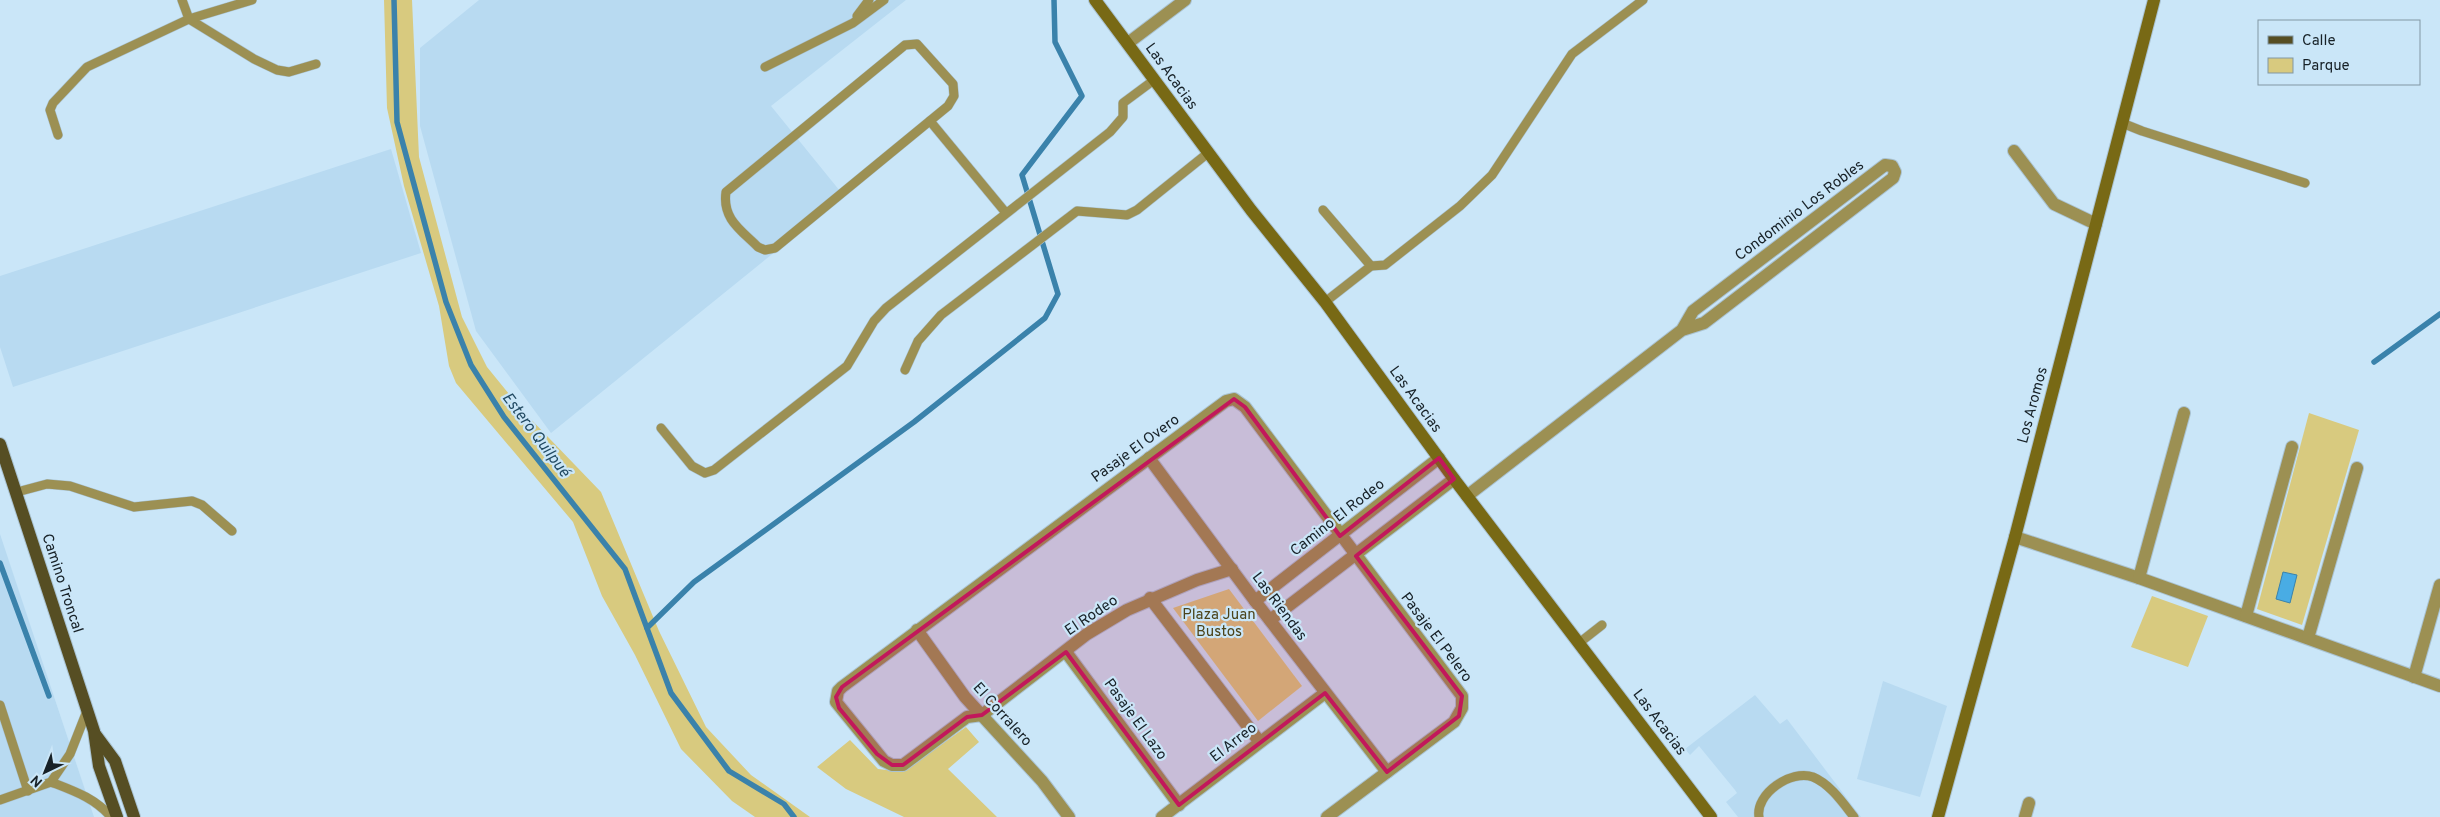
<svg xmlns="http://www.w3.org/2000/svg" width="2440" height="817" font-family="Overpass,sans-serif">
<rect width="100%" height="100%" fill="#cae6f8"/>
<!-- built -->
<g fill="#b8daf1">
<polygon points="479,0 906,0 771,106 844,196 551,433 476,331 420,126 420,48"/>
<polygon points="391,149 421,253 13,387 0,347 0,276"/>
<polygon points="0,534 94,817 0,817"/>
<polygon points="1883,681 1947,706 1920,797 1857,779"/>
<polygon points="1755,695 1780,724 1787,719 1861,817 1738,817 1726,802 1737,793 1735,790 1699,746 1690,755 1685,749"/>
</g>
<!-- green -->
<g fill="#d8ca7f">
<polygon points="384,0 412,0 419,157 462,317 487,367 522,410 601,492 659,631 706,727 751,775 810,817 755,817 732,801 681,749 635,655 602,596 573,522 456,383 449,366 439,306 404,186 387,108"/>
<polygon points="2309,413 2359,430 2302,625 2257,609"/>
<polygon points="1229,589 1302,686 1258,721 1173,608"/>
<polygon points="2152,596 2208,616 2188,667 2131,647"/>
<polygon points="966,727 979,742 948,769 997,817 904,817 846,789 817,767 850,740 878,769 903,772"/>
</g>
<!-- water -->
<polygon fill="#49ace4" stroke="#3a82ab" points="2283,572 2297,575 2290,603 2276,599"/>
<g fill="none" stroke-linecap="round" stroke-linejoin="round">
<!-- stream -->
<g stroke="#3a82ab" stroke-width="5.5">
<polyline points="394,0 397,122 446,302 471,365 504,417 625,569 671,693 729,771 784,804 794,817"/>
<polyline points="2374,362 2440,314"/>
<polyline points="0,563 49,696"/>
<polyline points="647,628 694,582 914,422 1045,318 1058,294 1022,175 1082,96 1055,42 1054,0"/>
</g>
<defs>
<g id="lane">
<polyline points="182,0 189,19 254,59 277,70 289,72 316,64"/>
<polyline points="857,16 869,0"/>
<path d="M917 44 953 84 954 96 948 106 775 248 765 250 758 247C741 230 722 219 726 192L905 45Z"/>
<polyline points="765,67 853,23 884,0"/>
<polyline points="930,121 1006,213"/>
<polyline points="2122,123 2142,131 2305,183"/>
<polyline points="58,135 50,110 53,103 87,67 189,19 252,0"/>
<polyline points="1323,210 1371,266"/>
<polyline points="1325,302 1371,266 1385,265 1460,206 1492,175 1572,54 1643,0"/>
<polyline points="905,370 918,341 941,315 1077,211 1127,215 1137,210 1208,153"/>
<polyline points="661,428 692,466 705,473 714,470 847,366 874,321 886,308 1110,132 1123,117 1123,103 1154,80"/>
<polyline points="17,492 47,484 70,486 134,507 192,501 202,505 232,531"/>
<polyline points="1579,643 1602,625"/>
<polyline points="0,705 28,791"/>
<path d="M51 782C74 791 95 798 111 817"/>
<polyline points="0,800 51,782 70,754 87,711"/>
<path d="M1759 817C1755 794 1791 769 1813 777 1830 784 1843 803 1854 817"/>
</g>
<g id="street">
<polyline points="1128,43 1185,0"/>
<polyline points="2014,151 2054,204 2096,224"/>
<polyline points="1149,458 1255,601 1387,772"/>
<polyline points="1467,496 1682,330 1704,323 1893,178 1895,172 1892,166 1885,165 1693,311 1682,330"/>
<polyline points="2015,537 2139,578 2440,686"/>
<polyline points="1232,569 1197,580 1127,610 1087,634 982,715 967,717 903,765 892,765 884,761 836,702 838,691 842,687 1226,401 1234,399 1245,407 1462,696 1462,708 1454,722 1327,817"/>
<polyline points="2139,578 2184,413"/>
<polyline points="1150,598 1259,741"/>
<polyline points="1255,601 1439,458"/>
<polyline points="2246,616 2292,447"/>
<polyline points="1270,620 1454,479"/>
<polyline points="917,630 965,697 1042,781 1069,817"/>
<polyline points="2308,638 2357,468"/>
<polyline points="1066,652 1179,805"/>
<polyline points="2414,677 2440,585"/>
<polyline points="1162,817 1325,693"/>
<polyline points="2025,817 2029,803"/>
</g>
<g id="secondary">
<polyline points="1095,0 1251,210 1325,302 1454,479 1711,817"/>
<polyline points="1938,817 2015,537 2154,0"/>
</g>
<g id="primary">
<polyline points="0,444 94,731 99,766 117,817"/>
<polyline points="95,734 115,761 134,817"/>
</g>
</defs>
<!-- lane casing -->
<use href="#lane" stroke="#aac3d2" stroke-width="10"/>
<!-- street casing -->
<use href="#street" stroke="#aac3d2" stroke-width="14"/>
<!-- secondary casing -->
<use href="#secondary" stroke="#aac3d2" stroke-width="14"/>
<!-- primary casing -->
<use href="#primary" stroke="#aac3d2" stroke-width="14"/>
<!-- lane -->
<use href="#lane" stroke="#9c9053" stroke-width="9"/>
<!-- street -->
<use href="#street" stroke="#9c9053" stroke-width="12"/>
<!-- secondary -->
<use href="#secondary" stroke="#786915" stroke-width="12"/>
<!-- primary -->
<use href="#primary" stroke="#564e23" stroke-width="12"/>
</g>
<!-- marked area -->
<path fill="#c2185b" fill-opacity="0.2" stroke="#c2185b" stroke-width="4" stroke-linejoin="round" d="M1234 399 1245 407 1340 536 1439 458 1454 479 1356 556 1462 696 1459 716 1387 772 1325 693 1179 805 1066 652 982 715 967 717 903 765H892L877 754 839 708 836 697 842 687Z"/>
<g text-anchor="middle" stroke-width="4.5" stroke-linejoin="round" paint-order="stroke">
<!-- street labels -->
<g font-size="15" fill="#172127" stroke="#cae6f8">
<text transform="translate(1172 76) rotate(54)" y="5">Las Acacias</text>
<text transform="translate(1799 210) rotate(-37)" y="5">Condominio Los Robles</text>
<text transform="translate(1416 399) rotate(54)" y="5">Las Acacias</text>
<text transform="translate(2032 405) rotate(-75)" y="5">Los Aromos</text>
<text transform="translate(1135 448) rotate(-36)" y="5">Pasaje El Overo</text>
<text transform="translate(1337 517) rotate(-38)" y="5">Camino El Rodeo</text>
<text transform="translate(63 583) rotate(72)" y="5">Camino Troncal</text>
<text transform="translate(1280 606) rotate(53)" y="5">Las Riendas</text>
<text transform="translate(1091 615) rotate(-34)" y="5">El Rodeo</text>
<text transform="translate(1437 637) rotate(53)" y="5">Pasaje El Pelero</text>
<text transform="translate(1003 714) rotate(48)" y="5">El Corralero</text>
<text transform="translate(1136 719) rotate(54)" y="5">Pasaje El Lazo</text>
<text transform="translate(1660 722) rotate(53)" y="5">Las Acacias</text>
<text transform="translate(1233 742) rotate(-38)" y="5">El Arreo</text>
</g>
<!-- park labels -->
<g font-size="15" fill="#4b4319" stroke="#cae6f8">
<text x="1219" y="619">Plaza Juan<tspan x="1219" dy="17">Bustos</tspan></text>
</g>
<!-- water labels -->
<g font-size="16" font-style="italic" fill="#224a62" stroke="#cae6f8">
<text transform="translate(537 434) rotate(53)" y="6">Estero Quilpué</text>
</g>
</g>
<!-- legend -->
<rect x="2258" y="20" width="162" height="65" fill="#cae6f8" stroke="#8297a4"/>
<rect x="2268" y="36" width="25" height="8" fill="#564e23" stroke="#8297a4"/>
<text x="2302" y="45" font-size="15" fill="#172127">Calle</text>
<rect x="2268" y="58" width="25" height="15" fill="#d8ca7f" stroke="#8297a4"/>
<text x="2302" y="70" font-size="15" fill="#172127">Parque</text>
<!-- north arrow -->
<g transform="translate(45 772) rotate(223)" stroke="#cae6f8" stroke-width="4" paint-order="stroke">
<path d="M0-4L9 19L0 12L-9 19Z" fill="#172127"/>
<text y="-8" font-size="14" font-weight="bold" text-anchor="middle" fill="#172127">N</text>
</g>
</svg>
